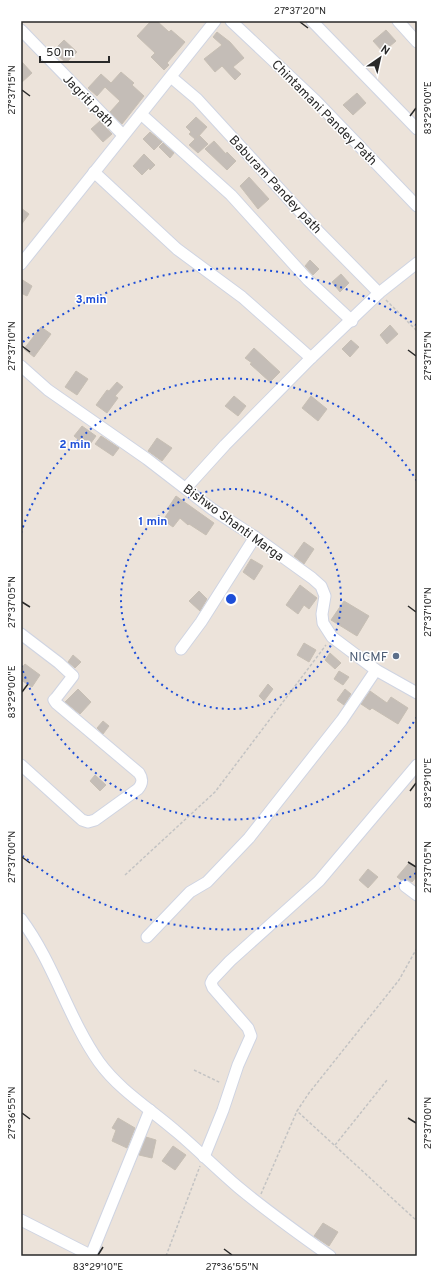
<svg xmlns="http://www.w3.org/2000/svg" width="438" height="1277" font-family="Overpass,sans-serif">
<rect width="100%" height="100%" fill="#ece3da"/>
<!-- building -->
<g fill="#c4bdb7" stroke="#c7bfb4">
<polygon points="151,21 157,21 169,32 171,30 185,42 167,63 169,65 164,70 151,57 155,53 137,36"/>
<polygon points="386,30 396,41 383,52 373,41"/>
<polygon points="217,32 230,42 244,58 233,67 241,74 235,80 222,66 215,72 204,59 222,45 213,37"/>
<polygon points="64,40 77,52 66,63 53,51"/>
<polygon points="21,61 32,73 21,83"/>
<polygon points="121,72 134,83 132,85 144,96 122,124 110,112 120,101 105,87 97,96 88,88 101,74 111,83"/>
<polygon points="357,93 366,103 353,115 343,105"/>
<polygon points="196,117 207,127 197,138 199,135 208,144 198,153 189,145 195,139 189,134 191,132 186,127"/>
<polygon points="100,121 112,134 103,142 91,129"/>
<polygon points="150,132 162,142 154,150 143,139"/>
<polygon points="214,141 226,154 227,152 236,161 227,170 205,149"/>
<polygon points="163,143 174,153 170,158 159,147"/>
<polygon points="144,154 155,165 150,170 149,168 142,175 133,166"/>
<polygon points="249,177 269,199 258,209 240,186"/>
<polygon points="21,208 29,214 21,225"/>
<polygon points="310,260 319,269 313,275 305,266"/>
<polygon points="341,274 349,283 340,292 332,282"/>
<polygon points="21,279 32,286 27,296 21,293"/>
<polygon points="390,325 398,334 387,344 380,335"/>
<polygon points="41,327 51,334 34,357 24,349"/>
<polygon points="351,340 359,347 350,357 342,349"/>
<polygon points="254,348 280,372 270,382 250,364 252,363 245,358"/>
<polygon points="76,371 88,379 77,395 65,387"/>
<polygon points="117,382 123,387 115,396 118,398 107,413 96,405 107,390 109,391"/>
<polygon points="234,396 246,406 238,416 225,406"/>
<polygon points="311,396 327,409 318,421 302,408"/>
<polygon points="82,426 96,436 88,447 74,436"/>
<polygon points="101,436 119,448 113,456 95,444"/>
<polygon points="157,438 172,448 162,461 148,451"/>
<polygon points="176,496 214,523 206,535 189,524 188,525 180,518 173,527 163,520 170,510 168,508"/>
<polygon points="304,542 314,549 304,564 294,556"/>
<polygon points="251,559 263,566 254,580 243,572"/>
<polygon points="300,585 317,598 309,609 304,605 298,614 286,605"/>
<polygon points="199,591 207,599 200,611 189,601"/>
<polygon points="344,601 369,616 357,636 331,620"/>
<polygon points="304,643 316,650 309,662 297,655"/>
<polygon points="330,653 341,663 335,669 325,660"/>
<polygon points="73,655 81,662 75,668 68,662"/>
<polygon points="25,664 40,675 32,687 21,680 21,669"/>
<polygon points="339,671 349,677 343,685 334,679"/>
<polygon points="268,684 273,689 264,701 259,696"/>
<polygon points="78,689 91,702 80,714 65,702"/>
<polygon points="345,689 351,694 344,705 337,700"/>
<polygon points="370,691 387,703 391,697 408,708 398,724 372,708 370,710 361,704"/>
<polygon points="103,721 109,726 103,734 97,728"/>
<polygon points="95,775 106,785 100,791 90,781"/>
<polygon points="409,863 417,870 417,876 412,882 406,879 401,880 397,877"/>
<polygon points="368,869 378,877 368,888 359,880"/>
<polygon points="118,1118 135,1128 127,1148 112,1141 116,1130 112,1128"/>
<polygon points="146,1137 156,1140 152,1158 139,1155"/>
<polygon points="173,1146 186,1155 175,1170 162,1161"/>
<polygon points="323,1223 338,1232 329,1246 314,1236"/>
</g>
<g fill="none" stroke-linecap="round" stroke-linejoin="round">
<defs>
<g id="minor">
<polyline points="231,21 316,101 417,206"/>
<polyline points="312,21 417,129"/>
<polyline points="398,21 417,42"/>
<polyline points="21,30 123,135"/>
<polyline points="171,77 197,99 318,231 379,293"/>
<polyline points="141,114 231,195 308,280 352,321"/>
<polyline points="94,172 177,249 242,297 311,358"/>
<polyline points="21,264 215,21"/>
<polyline points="21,366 48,390 147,459 212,509 255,537 312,578 321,586 325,596 322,614 323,623 332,637 376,670 417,693"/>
<polyline points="186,488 225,445 311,358 379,293 417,263"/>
<path d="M21 634 59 663 73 676 56 698 54 700 56 703 139 773C143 779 143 783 138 789L95 820 88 822 82 820 21 765"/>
<polyline points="181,649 201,622 255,537"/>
<polyline points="405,886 417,895"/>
<path d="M21 919C54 963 68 1018 99 1062 120 1091 152 1110 178 1133 198 1150 218 1170 238 1187 268 1212 299 1234 330 1256"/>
<polyline points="147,937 190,892 207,882 249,838 342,720 376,670"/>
<polyline points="204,1157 223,1110 238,1065 251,1036 248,1028 213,988 211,983 213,979 230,961 319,881 417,765"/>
<polyline points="21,1220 92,1256"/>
<polyline points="91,1255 150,1110"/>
</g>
</defs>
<!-- minor casing -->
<use href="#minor" stroke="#cfd4e2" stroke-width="13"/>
<!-- path -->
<g stroke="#c3c3c3" stroke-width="1.5" stroke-dasharray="3 2" stroke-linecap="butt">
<polyline points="386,300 417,331"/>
<polyline points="125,875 215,792 326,645"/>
<polyline points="417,948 399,980 309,1093 297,1111 417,1221"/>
<polyline points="194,1070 221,1083"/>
<polyline points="335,1145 387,1080"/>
<polyline points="261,1194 297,1111"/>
<polyline points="166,1256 200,1166"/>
</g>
<!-- minor -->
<use href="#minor" stroke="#fff" stroke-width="11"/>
</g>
<!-- ticks -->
<path fill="none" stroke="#292929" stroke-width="1.5" d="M300 22 308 28M22 90 30 96M410 116 416 108M22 346 30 352M408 350 416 356M22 602 30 607M408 606 416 612M22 692 28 684M410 791 416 783M22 857 30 863M408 862 416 867M22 1113 30 1119M408 1118 416 1123M224 1249 232 1255M98 1255 103 1247"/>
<!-- distance rings -->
<g fill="none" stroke="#1d4ed8" stroke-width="2" stroke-dasharray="2 4">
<circle cx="231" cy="599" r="110"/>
<path d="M417 717A220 220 0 0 1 21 665M21 533A220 220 0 0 1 417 481"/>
<path d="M416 873A331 331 0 0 1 23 856M23 342A331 331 0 0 1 416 325"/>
</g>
<!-- markers -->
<circle fill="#5c6f8a" stroke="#fff" stroke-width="1.5" cx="396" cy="656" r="4"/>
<g text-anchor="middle" stroke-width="3" stroke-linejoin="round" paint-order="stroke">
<!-- street labels -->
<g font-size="13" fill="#292929" stroke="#fff">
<text transform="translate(89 100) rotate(46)" y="5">Jagriti path</text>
<text transform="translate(325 112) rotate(45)" y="5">Chintamani Pandey Path</text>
<text transform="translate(276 184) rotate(47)" y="5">Baburam Pandey path</text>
<text transform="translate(234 522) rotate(36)" y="5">Bishwo Shanti Marga</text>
</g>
<!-- service labels -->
<g font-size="13" fill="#4e5e75" stroke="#fff" text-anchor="end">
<text x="388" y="661">NICMF</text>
</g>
</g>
<circle cx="231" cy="599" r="6" fill="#1d4ed8" stroke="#fff" stroke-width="2"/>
<g font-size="12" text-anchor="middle" font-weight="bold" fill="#1d4ed8" stroke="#fff" stroke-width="3" stroke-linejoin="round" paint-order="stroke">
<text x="91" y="303">3 min</text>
<text x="75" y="448">2 min</text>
<text x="153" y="525">1 min</text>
</g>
<!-- border -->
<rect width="438" height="1277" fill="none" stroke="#ffffff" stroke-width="44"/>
<!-- north arrow -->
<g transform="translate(380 58) rotate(34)" stroke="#ffffff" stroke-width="3" paint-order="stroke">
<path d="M0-3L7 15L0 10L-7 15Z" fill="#292929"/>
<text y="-6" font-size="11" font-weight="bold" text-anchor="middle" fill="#292929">N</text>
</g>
<!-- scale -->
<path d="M40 56v6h69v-6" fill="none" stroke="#292929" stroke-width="2"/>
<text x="46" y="56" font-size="12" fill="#292929" stroke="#ffffff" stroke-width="3" paint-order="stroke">50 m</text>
<rect x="22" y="22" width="394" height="1233" fill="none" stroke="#292929" stroke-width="1.5"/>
<g font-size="10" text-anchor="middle" fill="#292929">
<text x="300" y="14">27°37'20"N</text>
<text transform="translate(11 90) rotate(-90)" y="4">27°37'15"N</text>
<text transform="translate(427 108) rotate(-90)" y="4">83°29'00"E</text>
<text transform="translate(11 346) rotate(-90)" y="4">27°37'10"N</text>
<text transform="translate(427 356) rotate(-90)" y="4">27°37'15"N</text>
<text transform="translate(11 602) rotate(-90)" y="4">27°37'05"N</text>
<text transform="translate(427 612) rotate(-90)" y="4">27°37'10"N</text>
<text transform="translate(11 692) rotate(-90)" y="4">83°29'00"E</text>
<text transform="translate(427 783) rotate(-90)" y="4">83°29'10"E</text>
<text transform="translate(11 857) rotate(-90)" y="4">27°37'00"N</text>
<text transform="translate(427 867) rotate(-90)" y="4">27°37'05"N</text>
<text transform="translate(11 1113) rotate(-90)" y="4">27°36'55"N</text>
<text transform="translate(427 1123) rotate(-90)" y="4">27°37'00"N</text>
<text x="98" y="1270">83°29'10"E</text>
<text x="232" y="1270">27°36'55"N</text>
</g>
</svg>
